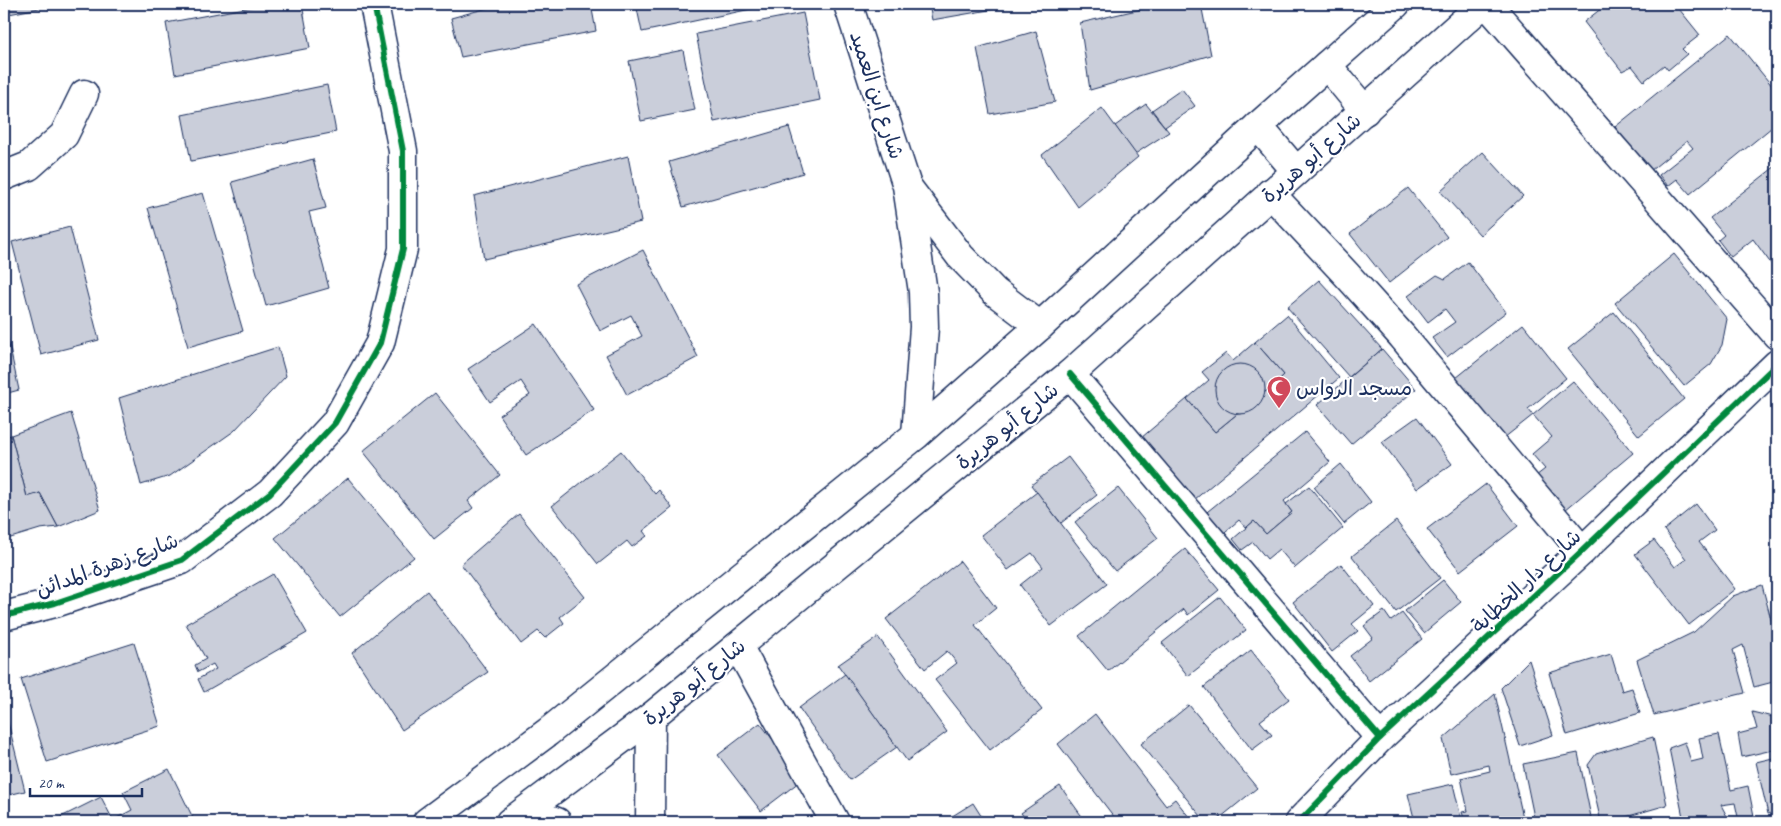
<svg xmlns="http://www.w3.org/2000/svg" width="1781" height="826" font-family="Caveat,'Playpen Sans Arabic',sans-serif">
<rect width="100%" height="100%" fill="#fff"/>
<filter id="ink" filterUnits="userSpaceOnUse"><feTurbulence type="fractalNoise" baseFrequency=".02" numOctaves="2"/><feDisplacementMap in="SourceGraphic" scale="10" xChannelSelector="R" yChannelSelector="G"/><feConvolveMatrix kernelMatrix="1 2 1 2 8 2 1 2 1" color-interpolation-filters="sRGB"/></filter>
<g filter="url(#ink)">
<!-- building -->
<g fill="#caceda" stroke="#1b2f5e">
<polygon points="4,4 59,4 4,15"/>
<polygon points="266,4 302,4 310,48 175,74 166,23"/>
<polygon points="502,4 591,4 596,31 461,57 451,18"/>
<polygon points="636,4 770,4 770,5 642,32"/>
<polygon points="929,4 1023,4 932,20"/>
<polygon points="1163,4 1201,4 1211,55 1090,90 1080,23"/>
<polygon points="1607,4 1675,4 1700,35 1682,49 1687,54 1668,70 1664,65 1644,81 1632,66 1622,71 1584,22"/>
<polygon points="803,13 820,100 714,122 696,34"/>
<polygon points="1036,31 1055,102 990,114 977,48"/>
<polygon points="1730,34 1777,92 1777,123 1690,194 1677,179 1668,186 1659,175 1693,148 1687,141 1650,171 1615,127"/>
<polygon points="683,50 695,110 641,121 629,61"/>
<polygon points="327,85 336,132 191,161 182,115"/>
<polygon points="1182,89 1195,106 1165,127 1152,110"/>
<polygon points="1146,104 1169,132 1135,154 1115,126"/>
<polygon points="1102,108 1138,157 1078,207 1042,155"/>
<polygon points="789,127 803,173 683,207 669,162"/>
<polygon points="1483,152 1523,196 1480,235 1440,191"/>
<polygon points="628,156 641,222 484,259 474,196"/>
<polygon points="313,159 326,208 309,212 329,288 266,306 232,182"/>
<polygon points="1777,165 1777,261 1772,265 1753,239 1731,257 1718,240 1724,235 1710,218"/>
<polygon points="1408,188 1447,237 1389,283 1350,234"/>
<polygon points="203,193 243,331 188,347 148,208"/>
<polygon points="70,227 99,340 41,355 12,242"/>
<polygon points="643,250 698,357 627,395 606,355 642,336 631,315 600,331 576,284"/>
<polygon points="1674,254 1727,319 1722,345 1711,364 1684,386 1615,303"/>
<polygon points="1468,262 1506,312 1447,357 1432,338 1455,322 1445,309 1428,322 1408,296 1437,275 1445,279"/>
<polygon points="1319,280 1382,349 1349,377 1287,307"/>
<polygon points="1614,312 1684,399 1639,436 1568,349"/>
<polygon points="1287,315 1339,378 1194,500 1141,438 1187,399 1215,432 1237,414 1245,413 1257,407 1264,393 1284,375 1255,342"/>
<polygon points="4,321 19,390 4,394"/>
<polygon points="536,324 594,410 526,455 499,415 530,395 521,381 490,402 468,369"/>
<polygon points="1523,324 1566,378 1528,409 1533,415 1504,438 1456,378"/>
<polygon points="1255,342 1284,375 1264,393 1257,407 1245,413 1237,414 1215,432 1187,399 1209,380 1202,372 1226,353 1233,361"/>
<polygon points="278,347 286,376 234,431 170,476 141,485 119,398"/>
<polygon points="1382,349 1416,389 1351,444 1317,405"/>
<circle cx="1240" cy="389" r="25"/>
<polygon points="1573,381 1633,453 1565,510 1536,476 1545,469 1532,454 1552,437 1533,415"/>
<polygon points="435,393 500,475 468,501 473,508 434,539 363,451"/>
<polygon points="71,413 100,510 58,527 40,493 27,497 11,435"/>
<polygon points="1417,417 1452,464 1417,489 1382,442"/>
<polygon points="1305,432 1330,462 1284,501 1292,512 1266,534 1254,521 1246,528 1239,520 1219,537 1202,516"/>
<polygon points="11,435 27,497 40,493 58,527 40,529 4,540 4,437"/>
<polygon points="621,451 655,494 659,490 672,508 643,531 647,536 632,547 627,541 598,564 552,506"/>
<polygon points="1068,457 1097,495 1061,523 1031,485"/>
<polygon points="1341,464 1371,502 1344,524 1314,487"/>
<polygon points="348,478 414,557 340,617 275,538"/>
<polygon points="1486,484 1518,526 1460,571 1427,529"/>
<polygon points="1309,486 1343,528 1295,568 1279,549 1267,559 1253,542 1242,550 1233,539 1254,521 1266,534 1292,512 1286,504"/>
<polygon points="1118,488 1158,538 1115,571 1075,522"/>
<polygon points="1037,492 1107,584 1051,626 1020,585 1043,567 1032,553 1008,570 981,535"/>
<polygon points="1696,504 1715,530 1699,542 1735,589 1689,625 1635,554 1654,540 1675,567 1686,559 1664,530"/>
<polygon points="519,514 585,597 560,617 564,623 545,638 538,631 521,644 461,564"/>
<polygon points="1396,521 1440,578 1396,612 1352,556"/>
<polygon points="1185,549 1219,590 1188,615 1184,609 1108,671 1079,636"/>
<polygon points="960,561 996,608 975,625 1042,710 990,750 935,680 957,663 947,651 925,669 886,619"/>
<polygon points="1341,564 1374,606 1352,624 1358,631 1332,652 1293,602"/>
<polygon points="273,574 307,633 204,692 198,679 216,669 213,664 198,672 195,665 206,659 186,624"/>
<polygon points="1443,580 1461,602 1424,633 1405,611"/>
<polygon points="1762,585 1777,642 1777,681 1754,687 1743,645 1733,650 1745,693 1654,715 1637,660 1694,632 1733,596"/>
<polygon points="427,591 488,672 402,730 352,653"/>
<polygon points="1220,597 1246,630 1188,676 1162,643"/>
<polygon points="1384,611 1391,621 1402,613 1422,639 1369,681 1350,656 1373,638 1364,626"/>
<polygon points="878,637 947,732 907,761 838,665"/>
<polygon points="134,643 160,726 47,762 21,679"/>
<polygon points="1251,650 1289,699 1260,721 1272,735 1252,750 1204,687"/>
<polygon points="1611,654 1622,691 1632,688 1640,713 1567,735 1549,673"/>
<polygon points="1529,660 1553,735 1520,746 1501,688"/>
<polygon points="845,674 897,747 850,780 799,708"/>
<polygon points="1495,694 1524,822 1465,822 1462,812 1468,811 1461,778 1490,771 1489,765 1451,774 1443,739"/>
<polygon points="1189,705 1257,788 1215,822 1206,822 1141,744"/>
<polygon points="1752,712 1777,718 1777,749 1742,757 1738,734 1757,729"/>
<polygon points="1095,714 1166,806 1175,799 1193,822 1118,822 1058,744"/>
<polygon points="4,718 7,718 25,791 4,796"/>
<polygon points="760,723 803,779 761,811 718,755"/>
<polygon points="1719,734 1731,790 1748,786 1755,821 1739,822 1735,803 1721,805 1730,822 1684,822 1669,748 1685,742 1691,762 1703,759 1699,738"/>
<polygon points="1653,737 1667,805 1608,822 1601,822 1588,765 1596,754"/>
<polygon points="1578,753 1592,822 1535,822 1523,764"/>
<polygon points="1777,757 1777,812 1768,814 1756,762"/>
<polygon points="169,769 195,822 53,821 101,797 113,820 132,810 123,792"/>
<polygon points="1453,784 1462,822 1415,822 1408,794"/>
<polygon points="1060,786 1086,822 1028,822 1021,813"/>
<polygon points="973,803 985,822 943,822"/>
</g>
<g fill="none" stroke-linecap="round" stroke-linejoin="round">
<defs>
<g id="street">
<polyline points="848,4 907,186 923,292 924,327 916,435"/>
<polyline points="1487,4 1777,335"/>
<polyline points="4,176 29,166 64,135 84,94"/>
<polyline points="909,189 960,256 995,292 1040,326"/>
<polyline points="1270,193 1347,275 1402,336 1582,551"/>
<polyline points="1070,374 1380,738"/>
<polyline points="4,616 55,603 182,560 270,493 335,423 380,343 403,249 403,151 374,4"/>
<polyline points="738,646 835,822"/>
<polyline points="528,811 557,822"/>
<polyline points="650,822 651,717"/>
<polyline points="1299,822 1380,738 1582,551 1777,364"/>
</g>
<g id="highway">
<polyline points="1327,65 1365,111"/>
<polyline points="1258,126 1296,171"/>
<polyline points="427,822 548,732 916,435 1040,326 1258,126 1396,4"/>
<polyline points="510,822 651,717 1070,374 1483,4"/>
</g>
</defs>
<!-- street casing -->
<use href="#street" stroke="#1b2f5e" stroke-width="31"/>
<!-- highway casing -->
<use href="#highway" stroke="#1b2f5e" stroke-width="31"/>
<!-- street -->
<use href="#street" stroke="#fff" stroke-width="28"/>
<!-- highway -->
<use href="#highway" stroke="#fff" stroke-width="28"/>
<defs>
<g id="cycleway">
<polyline points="1070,374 1380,738"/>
<polyline points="4,616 55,603 182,560 270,493 335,423 380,343 403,249 403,151 374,4"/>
<polyline points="1299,822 1380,738 1582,551 1777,364"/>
</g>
</defs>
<!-- cycleway casing -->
<use href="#cycleway" stroke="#fff" stroke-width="9"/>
<!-- cycleway -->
<use href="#cycleway" stroke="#00873e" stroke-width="6"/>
</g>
</g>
<!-- icons -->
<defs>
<symbol id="mosque-pin" viewBox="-11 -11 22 30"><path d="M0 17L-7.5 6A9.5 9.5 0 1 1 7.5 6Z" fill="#d1495b" stroke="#fff"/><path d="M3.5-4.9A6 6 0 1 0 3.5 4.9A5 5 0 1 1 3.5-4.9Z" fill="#fff"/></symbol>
</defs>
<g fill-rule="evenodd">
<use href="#mosque-pin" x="1265" y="374" width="28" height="38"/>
</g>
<g text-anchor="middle" stroke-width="4.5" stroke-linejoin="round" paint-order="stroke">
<!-- street labels -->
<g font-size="21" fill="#1b2f5e" stroke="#fff">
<text transform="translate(877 95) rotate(72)" y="7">شارع ابن العميد</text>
<text transform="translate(1311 158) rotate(-41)" y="7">شارع أبو هريرة</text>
<text transform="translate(1007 426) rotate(-39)" y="7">شارع أبو هريرة</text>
<text transform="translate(107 565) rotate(-20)" y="7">شارع زهرة المدائن</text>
<text transform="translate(1526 581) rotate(-43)" y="7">شارع دار الخطابة</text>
<text transform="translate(694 682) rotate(-39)" y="7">شارع أبو هريرة</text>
</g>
<!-- poi labels -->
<g font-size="21" fill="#1b2f5e" stroke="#fff" text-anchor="start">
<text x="1296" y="395">مسجد الرواس</text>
</g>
</g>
<!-- margin -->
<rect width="1781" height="826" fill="none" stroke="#fff" stroke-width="20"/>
<rect x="10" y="10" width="1761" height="806" fill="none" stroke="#1b2f5e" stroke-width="2" filter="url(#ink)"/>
<!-- scale -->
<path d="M30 788v8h112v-8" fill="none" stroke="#1b2f5e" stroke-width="2.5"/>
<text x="38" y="788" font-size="15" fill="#1b2f5e" stroke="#ffffff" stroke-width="4" paint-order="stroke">20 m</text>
</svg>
